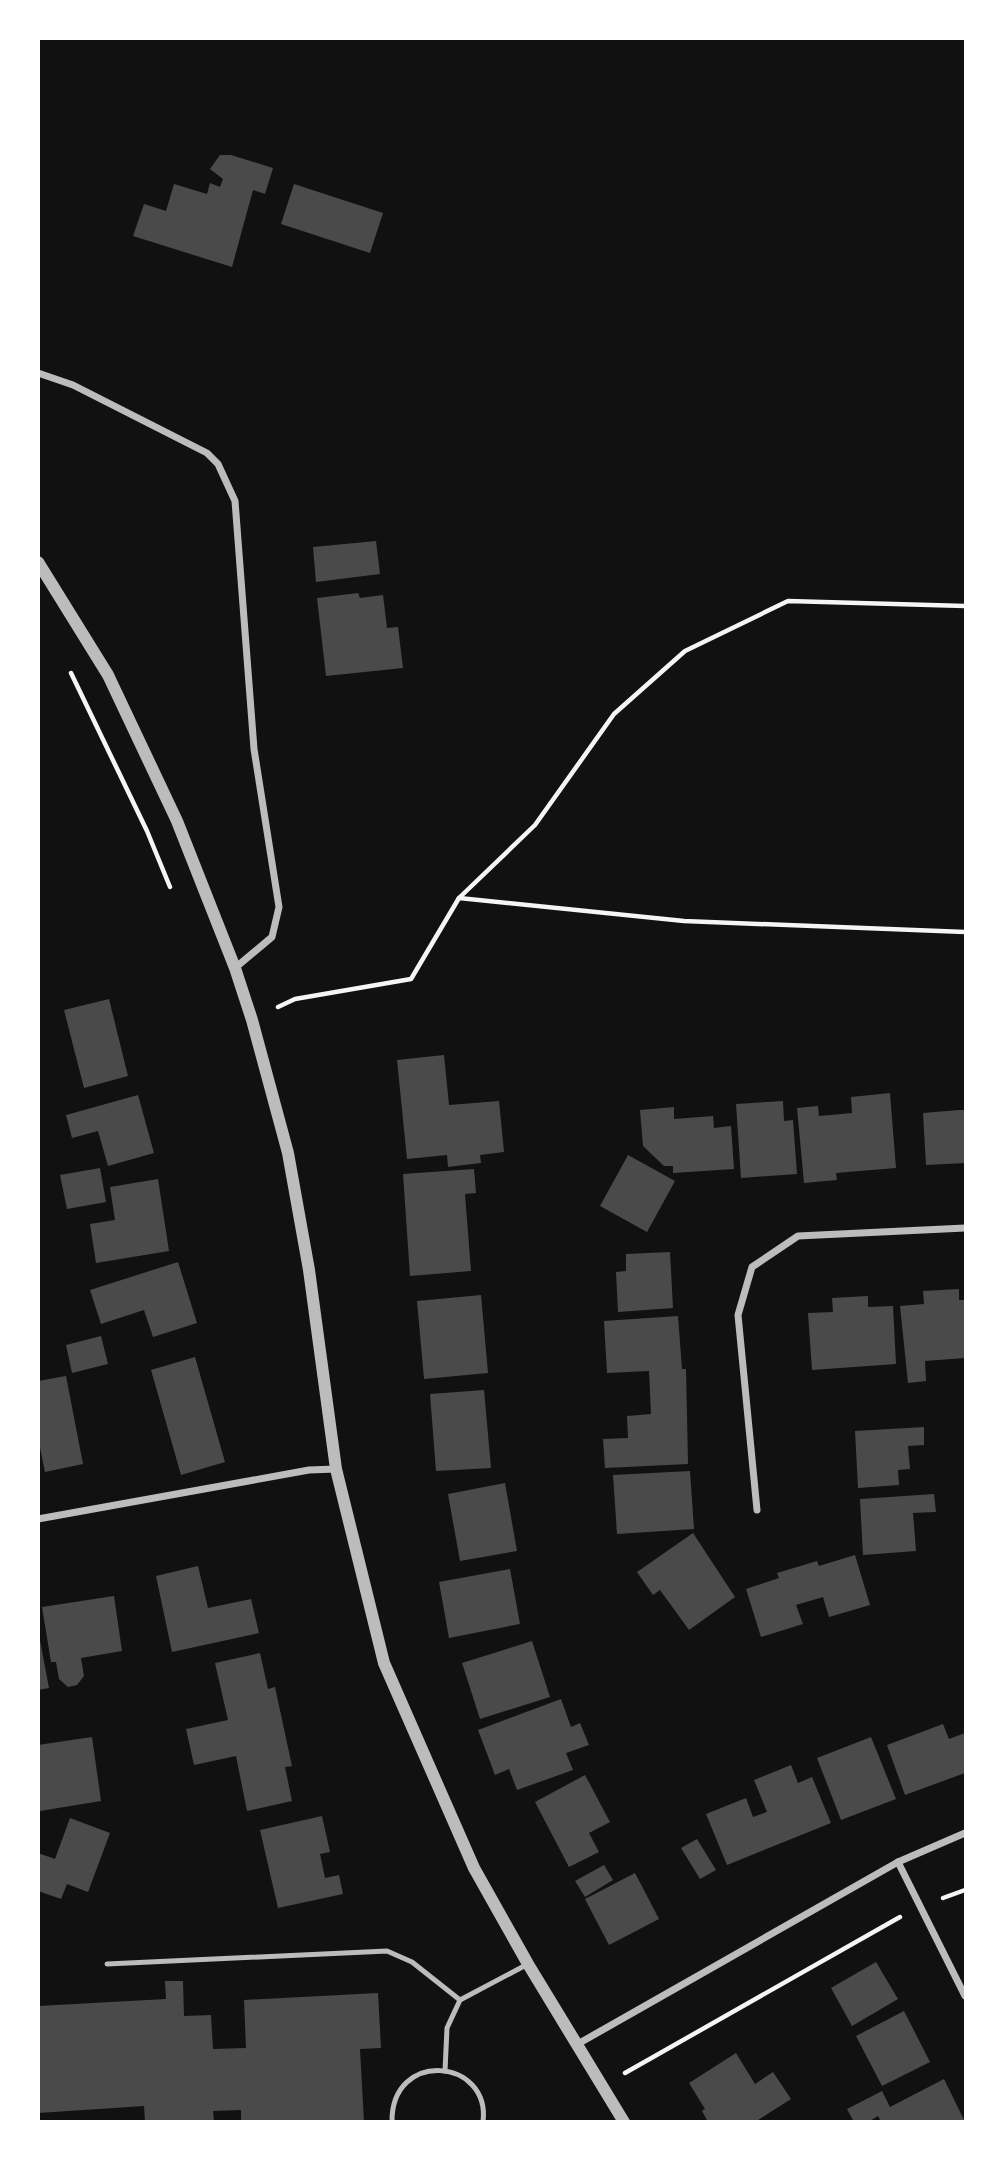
<svg xmlns="http://www.w3.org/2000/svg" width="1004" height="2160" font-family="Quicksand,sans-serif">
<rect width="100%" height="100%" fill="#111"/>
<!-- building -->
<g fill="#4a4a4a">
<polygon points="220,155 231,155 273,168 265,194 253,190 232,267 133,236 144,204 166,211 174,184 207,194 210,183 220,187 223,179 210,169"/>
<polygon points="294,184 383,213 370,253 281,224"/>
<polygon points="376,541 380,574 316,582 313,547"/>
<polygon points="358,593 360,598 383,595 387,628 398,627 403,668 326,676 317,598"/>
<polygon points="109,999 128,1076 84,1088 64,1010"/>
<polygon points="444,1055 449,1105 499,1101 504,1152 480,1155 481,1163 448,1167 447,1155 407,1159 397,1060"/>
<polygon points="890,1093 896,1168 836,1173 837,1180 804,1183 797,1108 818,1106 819,1116 852,1113 851,1097"/>
<polygon points="138,1095 154,1153 108,1166 98,1131 72,1138 66,1115"/>
<polygon points="783,1101 784,1121 793,1120 797,1174 741,1178 736,1104"/>
<polygon points="674,1107 674,1119 713,1116 714,1128 731,1126 734,1169 673,1173 673,1166 664,1166 643,1146 640,1110"/>
<polygon points="959,1110 965,1110 965,1163 926,1165 923,1113"/>
<polygon points="628,1155 675,1181 647,1232 600,1206"/>
<polygon points="100,1168 106,1202 67,1209 60,1175"/>
<polygon points="474,1169 476,1193 465,1194 471,1271 410,1276 403,1174"/>
<polygon points="158,1179 169,1251 96,1263 90,1224 115,1220 110,1187"/>
<polygon points="670,1252 673,1308 618,1312 616,1272 626,1271 626,1254"/>
<polygon points="178,1262 197,1323 153,1337 144,1310 101,1324 90,1290"/>
<polygon points="959,1289 959,1300 965,1300 965,1358 925,1361 926,1381 908,1383 900,1306 924,1304 923,1291"/>
<polygon points="481,1295 488,1373 424,1379 417,1301"/>
<polygon points="868,1296 868,1307 893,1306 896,1364 812,1370 808,1313 833,1312 832,1298"/>
<polygon points="678,1316 682,1369 686,1369 688,1464 605,1468 603,1439 628,1438 627,1416 651,1414 649,1371 607,1373 604,1321"/>
<polygon points="101,1336 108,1364 72,1373 66,1345"/>
<polygon points="195,1357 225,1462 181,1475 151,1370"/>
<polygon points="66,1376 83,1464 45,1472 38,1438 38,1381"/>
<polygon points="484,1390 491,1468 436,1471 430,1394"/>
<polygon points="924,1427 924,1445 908,1446 910,1469 898,1470 899,1485 858,1488 855,1431"/>
<polygon points="690,1471 694,1529 617,1534 613,1475"/>
<polygon points="505,1483 517,1551 460,1561 448,1494"/>
<polygon points="934,1494 936,1512 913,1513 916,1551 863,1555 860,1499"/>
<polygon points="693,1533 735,1597 689,1630 660,1590 653,1595 637,1572"/>
<polygon points="855,1555 870,1605 829,1617 823,1597 796,1605 803,1624 761,1637 746,1589 779,1578 777,1573 817,1561 819,1566"/>
<polygon points="198,1566 208,1608 251,1599 259,1633 172,1652 156,1576"/>
<polygon points="510,1569 520,1624 449,1638 439,1582"/>
<polygon points="114,1596 122,1651 81,1658 84,1676 77,1685 68,1687 59,1679 56,1662 51,1662 42,1607"/>
<polygon points="38,1630 49,1688 38,1690"/>
<polygon points="532,1641 550,1697 480,1719 462,1663"/>
<polygon points="260,1653 268,1689 275,1687 292,1766 285,1767 292,1801 247,1811 236,1756 194,1765 186,1729 228,1720 215,1663"/>
<polygon points="561,1699 571,1727 580,1723 589,1745 566,1753 573,1770 517,1790 509,1769 495,1775 478,1730"/>
<polygon points="943,1724 949,1739 965,1733 965,1773 905,1795 887,1745"/>
<polygon points="92,1737 101,1801 40,1811 38,1745"/>
<polygon points="871,1737 896,1799 841,1820 817,1758"/>
<polygon points="791,1765 798,1783 812,1777 831,1823 727,1865 706,1814 746,1798 753,1817 767,1812 754,1780"/>
<polygon points="585,1775 610,1822 589,1833 599,1852 569,1867 535,1802"/>
<polygon points="322,1816 330,1852 320,1854 325,1878 339,1875 343,1894 278,1908 260,1830"/>
<polygon points="70,1818 110,1833 88,1892 67,1884 61,1899 38,1891 38,1853 55,1859"/>
<polygon points="697,1839 716,1870 700,1879 681,1848"/>
<polygon points="604,1865 613,1880 585,1897 575,1881"/>
<polygon points="635,1873 659,1919 609,1945 585,1899"/>
<polygon points="876,1962 898,1999 852,2026 831,1988"/>
<polygon points="165,1981 183,1981 184,2016 211,2015 213,2049 246,2048 244,2000 378,1993 381,2048 360,2049 364,2122 241,2122 241,2110 213,2111 214,2122 145,2122 144,2106 38,2113 38,2006 166,1999"/>
<polygon points="904,2011 930,2062 882,2086 856,2036"/>
<polygon points="736,2053 755,2084 773,2072 791,2099 755,2122 708,2122 702,2111 705,2109 689,2083"/>
<polygon points="944,2079 965,2122 881,2122 878,2116 868,2122 854,2122 847,2109 882,2091 890,2107"/>
</g>
<g fill="none" stroke-linecap="round" stroke-linejoin="round">
<!-- path -->
<g stroke="#f5f5f5" stroke-width="4.5">
<polyline points="71,673 147,831 170,887"/>
<polyline points="459,898 535,825 614,714 685,651 788,601 965,606"/>
<polyline points="278,1007 295,999 411,979 459,898 684,921 965,932"/>
<polyline points="943,1898 965,1890"/>
<polyline points="625,2073 900,1917"/>
</g>
<!-- service -->
<g stroke="#bcbcbc" stroke-width="5">
<polyline points="107,1964 387,1951 412,1962 460,2000"/>
<polyline points="445,2071 447,2028 460,2000 528,1964"/>
<path d="M392 2122C391 2049 491 2058 483 2122"/>
</g>
<!-- minor -->
<g stroke="#bcbcbc" stroke-width="7">
<polyline points="38,373 73,385 207,453 218,464 235,501 254,749 279,907 272,937 235,968"/>
<polyline points="757,1510 738,1315 752,1267 798,1236 965,1228"/>
<polyline points="38,1519 309,1470 336,1469"/>
<polyline points="898,1862 965,1996"/>
<polyline points="576,2045 898,1862 965,1833"/>
</g>
<!-- tertiary -->
<polyline stroke="#bcbcbc" stroke-width="12" points="38,562 108,675 177,821 235,968 252,1020 288,1153 309,1270 336,1469 384,1663 474,1868 528,1964 624,2122"/>
</g>
<!-- border -->
<rect width="1004" height="2160" fill="none" stroke="#ffffff" stroke-width="80"/>
</svg>
